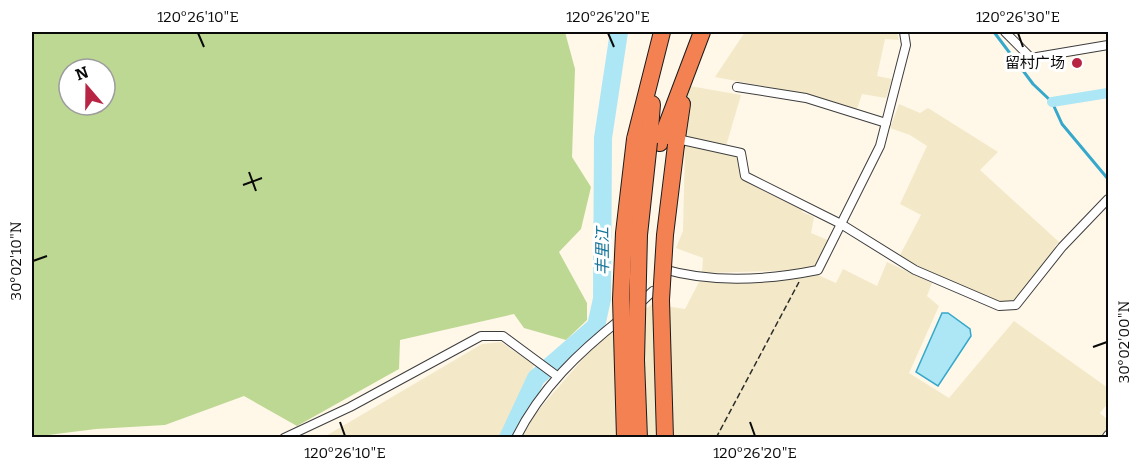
<svg xmlns="http://www.w3.org/2000/svg" width="1140" height="469" font-family="Bitter,'Noto Sans SC',serif">
<rect width="100%" height="100%" fill="#fff7e8"/>
<!-- farmland -->
<g fill="#f3e9c9">
<polygon points="745,32 897,32 899,40 885,39 877,76 892,79 886,98 862,94 857,109 804,94 715,77"/>
<polygon points="690,86 741,95 726,146 685,137 684,111"/>
<polygon points="899,104 920,113 928,108 998,152 980,170 1059,242 1055,246 1057,251 1015,301 1000,304 899,257 921,215 900,204 927,146 910,135 890,128"/>
<polygon points="685,143 737,154 743,180 803,208 802,212 814,217 811,233 830,241 817,265 808,270 702,273 703,258 676,248 683,231"/>
<polygon points="887,262 932,283 927,296 939,306 909,373 949,398 1014,321 1108,388 1108,403 1100,413 1108,420 1108,429 1102,437 520,438 528,422 594,346 652,304 685,309 699,282 818,275 836,283 843,269 877,286"/>
<polygon points="501,342 534,365 500,437 324,437 482,344"/>
</g>
<!-- forest -->
<path fill="#bdd893" fill-rule="evenodd" d="M32 32H565L575 69 572 157 591 187 581 229 559 252 587 303V320L566 340 524 328 514 314 400 340 399 369 297 426 244 396 165 425 96 429 32 437ZM69 69H105V105H69Z"/>
<!-- water -->
<polygon fill="#ade6f5" stroke="#35a8cb" stroke-width="1.5" points="942,313 948,313 970,329 971,336 938,386 916,372"/>
<g fill="none" stroke-linecap="round" stroke-linejoin="round">
<!-- stream -->
<polyline stroke="#35a8cb" stroke-width="3" points="994,32 1033,84 1052,102 1062,124 1108,179"/>
<!-- canal -->
<polyline stroke="#ade6f5" stroke-width="10" points="1052,102 1108,93"/>
<!-- river -->
<polyline stroke="#ade6f5" stroke-width="18" points="508,438 536,378 596,326 602,299 603,138 619,32"/>
<defs>
<g id="street">
<polyline points="1005,32 1031,58 1108,45"/>
<polyline points="737,87 806,98 886,123"/>
<polyline points="682,140 741,153 745,176 841,224 915,270 999,306 1016,305 1062,247 1108,199"/>
<path d="M663 269C711 283 768 280 818 270L880 146 906 45 904 32"/>
<polyline points="637,306 653,291"/>
<polyline points="284,438 350,407 481,336 503,336 557,376"/>
<path d="M516 438C541 388 579 352 622 318"/>
<polyline points="1106,438 1108,435"/>
</g>
<g id="highway">
<polyline points="635,139 662,32"/>
<polyline points="649,142 652,104"/>
<polyline points="660,143 702,32"/>
<polyline points="676,145 682,104"/>
</g>
</defs>
<!-- street casing -->
<use href="#street" stroke="#3d3d3d" stroke-width="10"/>
<!-- highway casing -->
<use href="#highway" stroke="#1b1b1b" stroke-width="18"/>
<!-- path -->
<polyline stroke="#2c2c2c" stroke-width="1.5" stroke-dasharray="6 3" stroke-linecap="butt" points="716,438 799,282"/>
<!-- street -->
<use href="#street" stroke="#fff" stroke-width="8"/>
<!-- highway -->
<use href="#highway" stroke="#f38151" stroke-width="16"/>
<defs>
<g id="highway-bridge">
<polyline points="625,438 621,299 624,233 635,139"/>
<polyline points="639,438 636,360 639,235 649,142"/>
<polyline points="665,438 661,300 665,235 676,145"/>
</g>
</defs>
<!-- highway-bridge casing -->
<use href="#highway-bridge" stroke="#1b1b1b" stroke-width="18" stroke-linecap="butt"/>
<!-- highway-bridge -->
<use href="#highway-bridge" stroke="#f38151" stroke-width="16"/>
</g>
<!-- ticks -->
<path fill="none" stroke="#0a0a0a" stroke-width="2" d="M198 33 204 47M608 33 614 47M1018 33 1023 47M249 172 256 191M243 185 262 178M33 261 47 256M1093 347 1107 342M340 422 345 436M750 422 755 436"/>
<!-- markers -->
<circle fill="#b82544" stroke="#fff" stroke-width="2" cx="1077" cy="63" r="6"/>
<g text-anchor="middle" stroke-width="6" stroke-linejoin="round" paint-order="stroke">
<!-- poi labels -->
<g font-size="15" fill="#0a0a0a" stroke="#fff" text-anchor="end">
<text x="1065" y="68">留村广场</text>
</g>
<!-- water labels -->
<g font-size="16" font-style="italic" fill="#16769a" stroke="#fff">
<text transform="translate(602 251) rotate(-90)" y="6">丰里江</text>
</g>
</g>
<!-- border -->
<rect width="1140" height="469" fill="none" stroke="#ffffff" stroke-width="66"/>
<!-- north arrow -->
<g transform="translate(87 87) rotate(340)"><circle r="28" fill="#ffffff" stroke="#9d9d9d" stroke-width="1.5"/>
<path d="M0-4.5L10 22L0 15L-10 22Z" fill="#b82544"/>
<text y="-9" font-size="16" font-weight="bold" text-anchor="middle" fill="#0a0a0a">N</text>
</g>
<rect x="33" y="33" width="1074" height="403" fill="none" stroke="#0a0a0a" stroke-width="2"/>
<g font-size="15" text-anchor="middle" fill="#0a0a0a">
<text x="198" y="22">120°26'10"E</text>
<text x="608" y="22">120°26'20"E</text>
<text x="1018" y="22">120°26'30"E</text>
<text transform="translate(16 261) rotate(-90)" y="5">30°02'10"N</text>
<text transform="translate(1124 342) rotate(-90)" y="5">30°02'00"N</text>
<text x="345" y="458">120°26'10"E</text>
<text x="755" y="458">120°26'20"E</text>
</g>
</svg>
